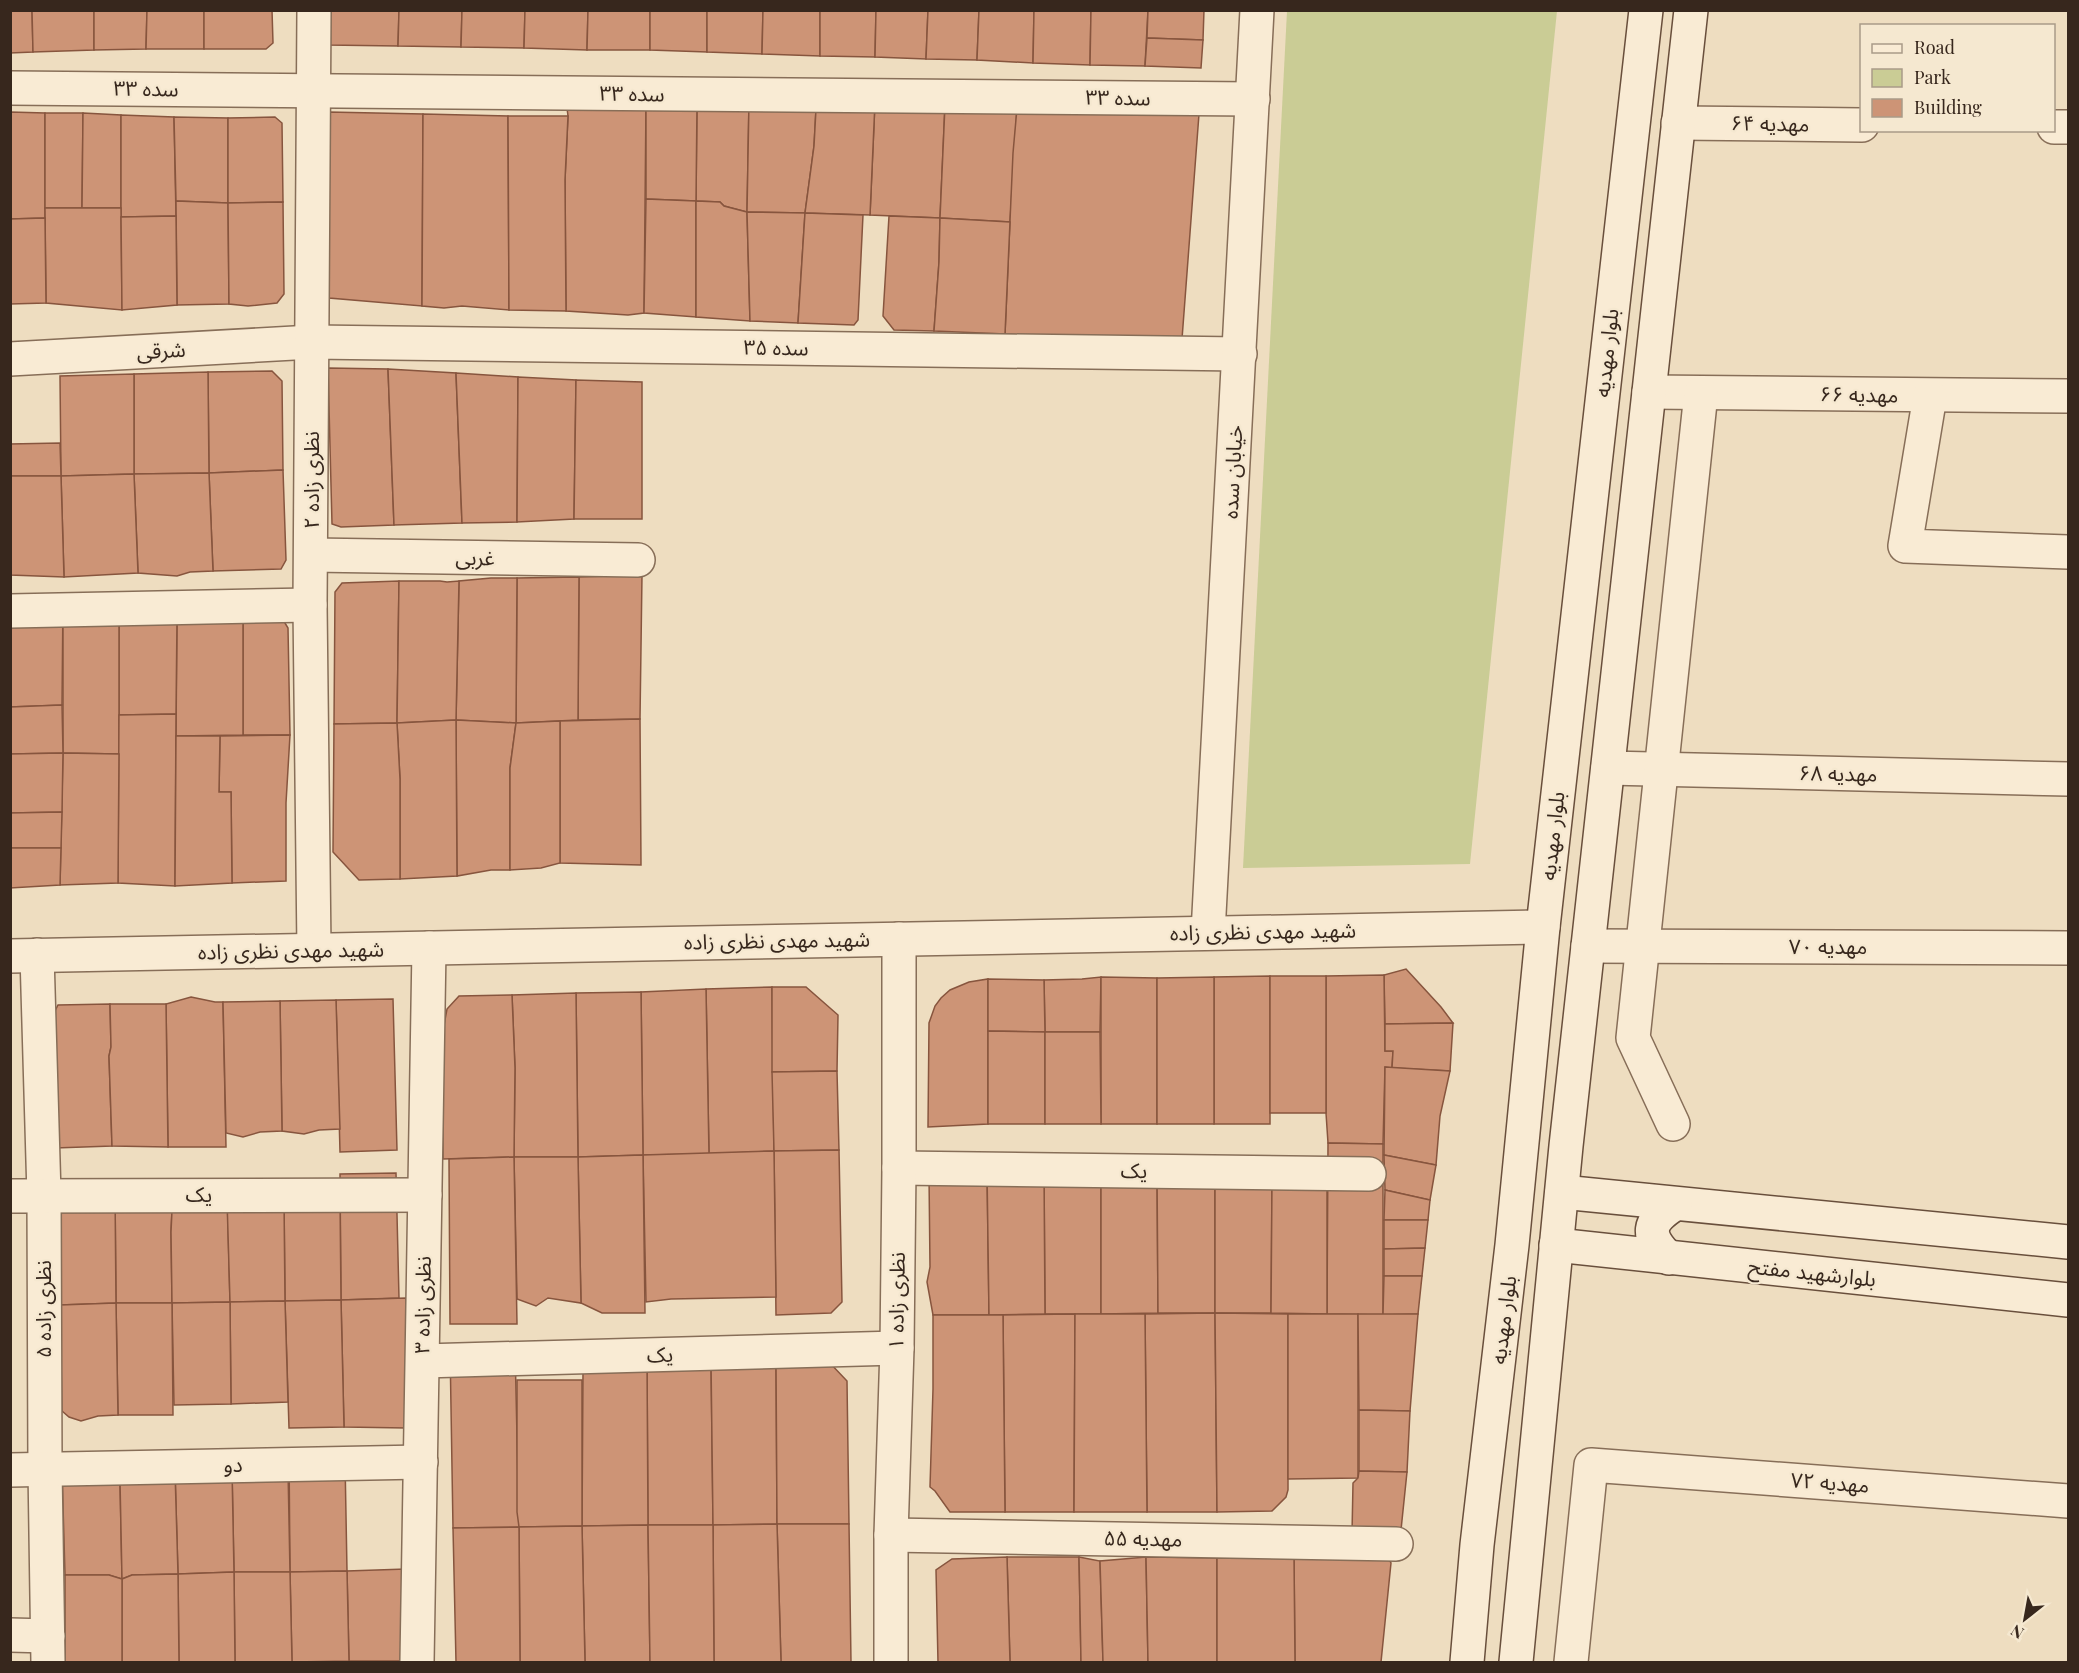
<svg xmlns="http://www.w3.org/2000/svg" width="2079" height="1673" font-family="'Playfair Display','Noto Sans Arabic',serif">
<rect width="100%" height="100%" fill="#eeddc0"/>
<!-- green -->
<polygon fill="#cacc95" points="1287,11 1557,11 1470,864 1243,868"/>
<!-- building -->
<g fill="#cd9476" stroke="#87553e" stroke-width="1.5">
<polygon points="10,10 32,10 33,52 10,53"/>
<polygon points="32,10 94,10 94,50 33,52"/>
<polygon points="94,10 147,10 146,49 94,50"/>
<polygon points="147,10 204,10 204,49 146,49"/>
<polygon points="204,10 272,10 273,43 266,49 204,49"/>
<polygon points="327,10 399,10 398,46 327,45"/>
<polygon points="399,10 462,10 461,47 398,46"/>
<polygon points="462,10 525,10 524,48 461,47"/>
<polygon points="525,10 588,10 587,50 524,48"/>
<polygon points="588,10 650,10 650,50 587,50"/>
<polygon points="650,10 707,10 707,52 650,50"/>
<polygon points="707,10 763,10 762,54 707,52"/>
<polygon points="763,10 820,10 820,56 762,54"/>
<polygon points="820,10 876,10 875,57 820,56"/>
<polygon points="876,10 928,10 926,59 875,57"/>
<polygon points="928,10 979,10 977,60 926,59"/>
<polygon points="979,10 1034,10 1033,63 977,60"/>
<polygon points="1034,10 1091,10 1090,65 1033,63"/>
<polygon points="1091,10 1148,10 1145,66 1090,65"/>
<polygon points="1148,10 1204,10 1203,40 1147,38"/>
<polygon points="1147,38 1203,40 1201,68 1145,66"/>
<polygon points="566,100 646,103 644,313 628,315 566,311 565,180 568,116"/>
<polygon points="749,101 747,212 724,206 720,202 696,201 697,104"/>
<polygon points="749,101 816,109 814,146 805,213 747,212"/>
<polygon points="875,102 945,105 940,218 870,215"/>
<polygon points="875,102 870,215 805,213 814,146 816,109"/>
<polygon points="646,103 697,104 696,201 646,199"/>
<polygon points="945,105 1017,108 1010,222 940,218"/>
<polygon points="1017,108 1199,114 1182,339 1093,339 1005,334 1013,153"/>
<polygon points="10,112 45,113 45,218 10,219"/>
<polygon points="328,112 423,114 422,306 329,298"/>
<polygon points="45,113 83,113 82,208 45,208"/>
<polygon points="83,113 121,115 121,208 82,208"/>
<polygon points="423,114 508,116 509,310 462,306 444,308 422,306"/>
<polygon points="121,115 174,117 176,216 121,217"/>
<polygon points="508,116 568,116 565,180 566,311 509,310"/>
<polygon points="174,117 228,118 228,203 176,201"/>
<polygon points="275,117 282,123 283,202 228,203 228,118"/>
<polygon points="646,199 696,201 696,317 644,313"/>
<polygon points="176,201 228,203 229,304 177,305"/>
<polygon points="696,201 720,202 724,206 747,212 750,321 696,317"/>
<polygon points="283,202 284,294 277,303 248,306 229,304 228,203"/>
<polygon points="45,208 121,208 122,310 46,303"/>
<polygon points="747,212 805,213 798,323 750,321"/>
<polygon points="805,213 863,215 858,320 854,325 798,323"/>
<polygon points="176,216 177,305 122,310 121,217"/>
<polygon points="889,216 940,218 939,262 934,331 894,330 883,316"/>
<polygon points="45,218 46,303 10,304 10,219"/>
<polygon points="940,218 1010,222 1005,334 934,331 939,262"/>
<polygon points="328,368 388,369 394,525 341,527 332,524"/>
<polygon points="388,369 456,373 462,523 394,525"/>
<polygon points="272,371 282,381 283,470 209,473 208,372"/>
<polygon points="208,372 209,473 134,474 134,374"/>
<polygon points="456,373 518,377 517,522 462,523"/>
<polygon points="134,374 134,474 61,476 60,376"/>
<polygon points="518,377 576,380 574,519 517,522"/>
<polygon points="576,380 642,382 642,519 574,519"/>
<polygon points="60,443 61,476 10,476 10,444"/>
<polygon points="283,470 286,560 281,569 213,571 209,473"/>
<polygon points="209,473 213,571 190,572 177,576 138,573 134,474"/>
<polygon points="134,474 138,573 64,577 61,476"/>
<polygon points="10,476 61,476 64,577 10,575"/>
<polygon points="642,575 640,719 578,720 579,577"/>
<polygon points="579,577 578,720 516,723 517,578"/>
<polygon points="491,578 517,578 516,723 456,720 459,581"/>
<polygon points="399,581 397,723 334,724 335,592 342,583"/>
<polygon points="399,581 440,581 447,582 459,581 456,720 397,723"/>
<polygon points="10,600 63,600 62,705 10,707"/>
<polygon points="243,616 282,618 288,628 290,735 243,735"/>
<polygon points="243,616 243,735 176,736 177,619"/>
<polygon points="177,619 176,714 119,715 119,620"/>
<polygon points="119,620 119,754 63,753 63,621"/>
<polygon points="62,705 63,753 10,754 10,707"/>
<polygon points="176,714 175,886 118,883 119,715"/>
<polygon points="640,719 641,865 560,863 560,721"/>
<polygon points="456,720 516,723 510,768 510,870 491,870 457,876"/>
<polygon points="456,720 457,876 400,879 400,779 397,723"/>
<polygon points="560,721 560,863 541,868 510,870 510,768 516,723"/>
<polygon points="397,723 400,779 400,879 359,880 333,852 334,724"/>
<polygon points="290,735 286,803 286,881 232,883 231,792 219,792 220,736"/>
<polygon points="176,736 220,736 219,792 231,792 232,883 175,886"/>
<polygon points="63,753 119,754 118,883 60,885"/>
<polygon points="63,753 62,812 10,813 10,754"/>
<polygon points="62,812 61,848 10,848 10,813"/>
<polygon points="10,848 61,848 60,885 10,888"/>
<polygon points="1406,969 1441,1007 1453,1023 1385,1024 1384,975"/>
<polygon points="1384,975 1385,1051 1393,1051 1392,1068 1385,1067 1383,1144 1328,1143 1326,1113 1326,976"/>
<polygon points="1270,976 1270,1124 1214,1124 1214,977"/>
<rect x="1270" y="976" width="56" height="137"/>
<polygon points="1101,977 1100,1032 1045,1032 1044,980 1082,979"/>
<polygon points="1101,977 1157,978 1157,1124 1101,1124"/>
<polygon points="1214,977 1214,1124 1157,1124 1157,978"/>
<polygon points="988,979 988,1124 928,1127 929,1023 935,1006 941,998 950,990 969,982"/>
<polygon points="988,979 1044,980 1045,1032 988,1031"/>
<polygon points="772,987 774,1151 709,1154 706,989"/>
<polygon points="772,987 806,987 838,1015 837,1071 772,1072"/>
<polygon points="706,989 709,1154 643,1155 641,992"/>
<polygon points="641,992 643,1155 578,1157 576,993"/>
<polygon points="576,993 578,1157 514,1157 515,1068 512,995"/>
<polygon points="512,995 515,1068 514,1157 443,1159 442,1036 447,1009 459,996"/>
<polygon points="191,997 215,1002 223,1002 226,1147 168,1147 166,1004"/>
<polygon points="393,999 397,1150 340,1152 336,1000"/>
<polygon points="336,1000 340,1129 319,1130 304,1134 282,1131 280,1001"/>
<polygon points="280,1001 282,1131 260,1132 243,1137 226,1133 223,1002"/>
<polygon points="110,1004 111,1047 109,1056 112,1146 55,1148 52,1017 58,1005"/>
<polygon points="110,1004 166,1004 168,1147 112,1146 109,1056 111,1047"/>
<polygon points="1453,1023 1450,1071 1392,1068 1393,1051 1385,1051 1385,1024"/>
<polygon points="988,1031 1045,1032 1045,1124 988,1124"/>
<polygon points="1045,1032 1100,1032 1101,1124 1045,1124"/>
<polygon points="1385,1067 1450,1071 1440,1116 1436,1165 1384,1155"/>
<polygon points="837,1071 839,1150 774,1151 772,1072"/>
<polygon points="1328,1143 1383,1144 1383,1315 1327,1314"/>
<polygon points="839,1150 842,1302 831,1313 776,1315 774,1151"/>
<polygon points="774,1151 776,1297 671,1299 646,1302 643,1155"/>
<polygon points="643,1155 645,1313 602,1313 581,1303 578,1157"/>
<polygon points="1384,1155 1436,1165 1430,1200 1385,1190"/>
<polygon points="514,1157 578,1157 581,1303 548,1298 536,1306 517,1299"/>
<polygon points="514,1157 517,1324 450,1324 449,1159"/>
<polygon points="1101,1168 1101,1314 1045,1314 1044,1170"/>
<polygon points="1101,1168 1157,1169 1158,1313 1101,1314"/>
<polygon points="1157,1169 1215,1178 1215,1313 1158,1313"/>
<polygon points="987,1170 989,1315 933,1315 927,1282 930,1267 929,1175"/>
<polygon points="987,1170 1044,1170 1045,1314 989,1315"/>
<polygon points="396,1173 399,1298 341,1300 340,1174"/>
<polygon points="1215,1178 1272,1181 1271,1313 1215,1313"/>
<polygon points="1327,1180 1327,1314 1271,1313 1272,1181"/>
<polygon points="173,1189 171,1232 172,1303 116,1303 115,1190"/>
<polygon points="173,1189 227,1189 230,1302 172,1303 171,1232"/>
<polygon points="115,1190 116,1303 60,1305 58,1201"/>
<polygon points="1385,1190 1430,1200 1428,1220 1384,1220"/>
<polygon points="340,1198 341,1300 285,1301 284,1199"/>
<polygon points="227,1199 284,1199 285,1301 230,1302"/>
<polygon points="1384,1220 1428,1220 1425,1248 1384,1249"/>
<polygon points="1425,1248 1422,1276 1384,1276 1384,1249"/>
<polygon points="1384,1276 1422,1276 1418,1314 1383,1315"/>
<polygon points="406,1298 406,1428 344,1427 341,1300"/>
<polygon points="341,1300 344,1427 289,1428 285,1301"/>
<polygon points="285,1301 288,1402 231,1404 230,1302"/>
<polygon points="230,1302 231,1404 174,1405 172,1303"/>
<polygon points="116,1303 172,1303 173,1415 118,1415"/>
<polygon points="116,1303 118,1415 98,1416 81,1421 69,1417 62,1411 60,1305"/>
<polygon points="1215,1313 1217,1512 1147,1512 1145,1314"/>
<polygon points="1215,1313 1288,1314 1288,1490 1286,1497 1272,1511 1217,1512"/>
<polygon points="1075,1314 1074,1512 1005,1512 1003,1315"/>
<polygon points="1075,1314 1145,1314 1147,1512 1074,1512"/>
<polygon points="1288,1314 1358,1314 1358,1478 1288,1479"/>
<polygon points="1358,1314 1418,1314 1410,1411 1359,1410"/>
<polygon points="933,1315 1003,1315 1005,1512 950,1512 935,1491 930,1487 933,1389"/>
<polygon points="450,1347 515,1347 519,1527 453,1528"/>
<polygon points="647,1361 711,1361 713,1525 648,1525"/>
<polygon points="647,1361 648,1525 582,1526 583,1372"/>
<polygon points="711,1361 776,1361 777,1524 713,1525"/>
<polygon points="776,1361 828,1361 847,1381 849,1524 777,1524"/>
<polygon points="517,1380 582,1380 582,1526 519,1527 517,1512"/>
<polygon points="1359,1410 1410,1411 1407,1472 1359,1471"/>
<polygon points="333,1447 343,1448 345,1460 347,1571 290,1572 289,1451"/>
<polygon points="288,1469 290,1572 234,1572 232,1470"/>
<polygon points="232,1470 234,1572 178,1574 175,1471"/>
<polygon points="62,1471 120,1481 122,1579 109,1575 65,1575"/>
<polygon points="175,1471 178,1574 132,1575 122,1579 120,1481"/>
<polygon points="1359,1471 1407,1472 1401,1530 1352,1534 1353,1483 1358,1478"/>
<polygon points="777,1524 849,1524 851,1662 781,1662"/>
<polygon points="777,1524 781,1662 714,1662 713,1525"/>
<polygon points="648,1525 650,1662 585,1662 582,1526"/>
<polygon points="648,1525 713,1525 714,1662 650,1662"/>
<polygon points="582,1526 585,1662 520,1662 519,1527"/>
<polygon points="519,1527 520,1662 456,1662 453,1528"/>
<polygon points="1387,1556 1391,1563 1381,1662 1295,1662 1294,1557"/>
<polygon points="1007,1557 1079,1557 1081,1662 1010,1662"/>
<polygon points="1007,1557 1010,1662 938,1662 936,1570 952,1559"/>
<polygon points="1079,1557 1100,1561 1103,1662 1081,1662"/>
<polygon points="1146,1557 1148,1662 1103,1662 1100,1561"/>
<polygon points="1146,1557 1217,1558 1217,1662 1148,1662"/>
<polygon points="1294,1557 1295,1662 1217,1662 1217,1558"/>
<polygon points="406,1569 409,1661 349,1661 347,1571"/>
<polygon points="347,1571 349,1661 292,1662 290,1572"/>
<polygon points="234,1572 290,1572 292,1662 235,1662"/>
<polygon points="234,1572 235,1662 179,1662 178,1574"/>
<polygon points="178,1574 179,1662 122,1662 122,1579 132,1575"/>
<polygon points="65,1575 109,1575 122,1579 122,1662 65,1662"/>
</g>
<g fill="none" stroke-linecap="round" stroke-linejoin="round">
<defs>
<g id="minor">
<polyline points="10,88 1253,99"/>
<polyline points="1678,123 1862,125"/>
<polyline points="2054,127 2068,127"/>
<polyline points="10,359 312,342 1240,354"/>
<polyline points="1649,392 2068,396"/>
<polyline points="1930,396 1905,546 2068,552"/>
<polyline points="312,555 638,560"/>
<polyline points="10,611 310,605"/>
<polyline points="1608,768 2068,779"/>
<polyline points="1588,946 2068,948"/>
<polyline points="314,950 310,605 314,10"/>
<polyline points="37,955 44,1195 45,1468 48,1662"/>
<polyline points="10,956 1543,927"/>
<polyline points="1673,1124 1633,1038 1701,393"/>
<polyline points="899,1168 1369,1174"/>
<polyline points="10,1196 425,1195"/>
<polyline points="423,1361 897,1348"/>
<polyline points="10,1470 421,1462"/>
<polyline points="891,1535 1396,1544"/>
<polyline points="10,1635 48,1636"/>
<polyline points="417,1662 429,948"/>
<polyline points="891,1662 891,1535 897,1348 899,1168 899,939"/>
<polyline points="1571,1662 1591,1465 2068,1501"/>
</g>
<polyline id="tertiary" points="1208,933 1257,10"/>
<g id="secondary">
<polyline points="1562,1192 2068,1242"/>
<polyline points="1556,1245 2068,1300"/>
<path d="M1669 1258C1645 1236 1647 1221 1675 1204"/>
<polyline points="1467,1662 1477,1545 1512,1245 1543,927 1646,10"/>
<polyline points="1516,1662 1566,1146 1691,10"/>
</g>
</defs>
<!-- minor casing -->
<use href="#minor" stroke="#876e58" stroke-width="36"/>
<!-- tertiary casing -->
<use href="#tertiary" stroke="#876e58" stroke-width="36"/>
<!-- secondary casing -->
<use href="#secondary" stroke="#694f3c" stroke-width="36"/>
<!-- minor -->
<use href="#minor" stroke="#f9ebd4" stroke-width="33"/>
<!-- tertiary -->
<use href="#tertiary" stroke="#f9ebd4" stroke-width="33"/>
<!-- secondary -->
<use href="#secondary" stroke="#f9ebd4" stroke-width="33"/>
</g>
<g text-anchor="middle" stroke-width="4.5" stroke-linejoin="round" paint-order="stroke">
<!-- street labels -->
<g font-size="21" fill="#37271d" stroke="#f5e8d0">
<text transform="translate(146 89) rotate(1)" y="7">سده ۳۳</text>
<text transform="translate(632 94) rotate(1)" y="7">سده ۳۳</text>
<text transform="translate(1118 98) rotate(1)" y="7">سده ۳۳</text>
<text transform="translate(1770 124) rotate(1)" y="7">مهدیه ۶۴</text>
<text transform="translate(776 348) rotate(1)" y="7">سده ۳۵</text>
<text transform="translate(161 351) rotate(-3)" y="7">شرقی</text>
<text transform="translate(1607 353) rotate(-84)" y="7">بلوار مهدیه</text>
<text transform="translate(1859 395) rotate(1)" y="7">مهدیه ۶۶</text>
<text transform="translate(1233 472) rotate(-87)" y="7">خیابان سده</text>
<text transform="translate(312 480) rotate(-90)" y="7">نظری زاده ۲</text>
<text transform="translate(475 558) rotate(1)" y="7">غربی</text>
<text transform="translate(1838 774) rotate(1)" y="7">مهدیه ۶۸</text>
<text transform="translate(1553 836) rotate(-84)" y="7">بلوار مهدیه</text>
<text transform="translate(1263 932) rotate(-1)" y="7">شهید مهدی نظری زاده</text>
<text transform="translate(777 941) rotate(-1)" y="7">شهید مهدی نظری زاده</text>
<text x="1828" y="954">مهدیه ۷۰</text>
<text transform="translate(291 951) rotate(-1)" y="7">شهید مهدی نظری زاده</text>
<text transform="translate(1134 1171) rotate(1)" y="7">یک</text>
<text x="199" y="1202">یک</text>
<text transform="translate(1812 1273) rotate(6)" y="7">بلوارشهید مفتح</text>
<text transform="translate(897 1301) rotate(-89)" y="7">نظری زاده ۱</text>
<text transform="translate(423 1305) rotate(-89)" y="7">نظری زاده ۳</text>
<text transform="translate(44 1309) rotate(-90)" y="7">نظری زاده ۵</text>
<text transform="translate(1504 1320) rotate(-83)" y="7">بلوار مهدیه</text>
<text transform="translate(660 1355) rotate(-2)" y="7">یک</text>
<text transform="translate(233 1465) rotate(-1)" y="7">دو</text>
<text transform="translate(1830 1483) rotate(4)" y="7">مهدیه ۷۲</text>
<text transform="translate(1143 1539) rotate(1)" y="7">مهدیه ۵۵</text>
</g>
</g>
<!-- border -->
<rect width="2079" height="1673" fill="none" stroke="#37271d" stroke-width="24"/>
<!-- legend -->
<rect x="1860" y="24" width="195" height="108" fill="#f5e8d0" stroke="#a99b88" stroke-width="1.5"/>
<rect x="1872" y="44" width="30" height="9" fill="#f9ebd4" stroke="#a99b88" stroke-width="1.5"/>
<text x="1914" y="54" font-size="18" fill="#37271d">Road</text>
<rect x="1872" y="69" width="30" height="18" fill="#cacc95" stroke="#a99b88" stroke-width="1.5"/>
<text x="1914" y="84" font-size="18" fill="#37271d">Park</text>
<rect x="1872" y="99" width="30" height="18" fill="#cd9476" stroke="#a99b88" stroke-width="1.5"/>
<text x="1914" y="114" font-size="18" fill="#37271d">Building</text>
<!-- north arrow -->
<g transform="translate(2025 1619) rotate(211)" stroke="#f5e8d0" stroke-width="4.5" paint-order="stroke">
<path d="M0-4.5L10 22L0 15L-10 22Z" fill="#37271d"/>
<text y="-9" font-size="16" font-weight="bold" text-anchor="middle" fill="#37271d">N</text>
</g>
</svg>
